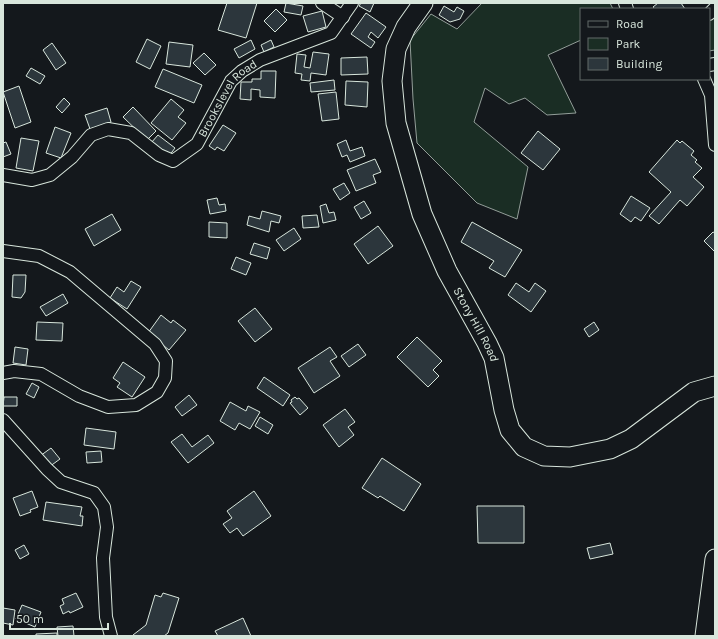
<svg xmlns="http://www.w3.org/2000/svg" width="718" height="639" font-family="Karla,sans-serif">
<rect width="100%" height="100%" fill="#14181c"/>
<!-- green -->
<g fill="#1a2d24" stroke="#939e99">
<polygon points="482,3 610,3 613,9 581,9 581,40 548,55 576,113 547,115 525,98 509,104 485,88 474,122 528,167 517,219 477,203 417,143 413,99 410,40 431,14 457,29"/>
<polygon points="715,17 715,50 709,51 709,21"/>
</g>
<!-- building -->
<g fill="#2c363c" stroke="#d8e6dc">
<polygon points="227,3 257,3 246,38 218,30"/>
<polygon points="286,3 303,6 301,15 284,12"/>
<polygon points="361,3 374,3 370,12 359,6"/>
<polygon points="658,3 681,3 685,9 655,9 653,7"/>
<polygon points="444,6 454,12 457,7 464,11 460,19 450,22 439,15"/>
<polygon points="276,9 287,20 275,32 264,21"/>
<polygon points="322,11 326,27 308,32 303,16"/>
<polygon points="366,13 386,27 378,38 371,32 368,37 375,42 371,48 351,34"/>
<polygon points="147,39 161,46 150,69 136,62"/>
<polygon points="251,40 255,49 239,58 234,49"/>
<polygon points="271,40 274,47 264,52 261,45"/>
<polygon points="169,42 193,45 190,67 166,64"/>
<polygon points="52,43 66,63 56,70 43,50"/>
<polygon points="313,52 329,54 326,75 311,73 310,81 301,80 302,74 295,73 297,54 306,55 304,67 310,68"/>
<polygon points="204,53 216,65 205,75 193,63"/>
<polygon points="367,57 368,74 341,75 341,58"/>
<polygon points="31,68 45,76 40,84 26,76"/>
<polygon points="163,69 202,85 194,103 155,87"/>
<polygon points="261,71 276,71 275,98 260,97 260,90 251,89 251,100 240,99 241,82 252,82 252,79 261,79"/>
<polygon points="334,80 335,90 311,92 310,83"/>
<polygon points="346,81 368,82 367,107 345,105"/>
<polygon points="19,86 31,122 15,128 3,92"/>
<polygon points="336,92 339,119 322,121 318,94"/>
<polygon points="64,98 70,104 62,113 56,107"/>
<polygon points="171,99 184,110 178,117 186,123 172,140 151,123"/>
<polygon points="133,107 156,131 147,140 123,117"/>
<polygon points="107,108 111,122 90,129 85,115"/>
<polygon points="223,125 236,133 224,151 217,147 215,150 209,146"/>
<polygon points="55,127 71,133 61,158 46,153"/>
<polygon points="538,131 560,149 543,170 521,153"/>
<polygon points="158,135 175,148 169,156 151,143"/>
<polygon points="21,138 39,141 33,171 16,168"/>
<polygon points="346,140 350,151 362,147 365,156 350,162 347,155 342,157 337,144"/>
<polygon points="677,140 680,143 682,141 694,151 691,155 697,160 695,162 702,168 693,177 704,187 687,206 680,200 659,224 649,216 671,192 649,172"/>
<polygon points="6,142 11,154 3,157 3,143"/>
<polygon points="375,159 381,172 373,175 376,183 356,191 347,170"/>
<polygon points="344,183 350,193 340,200 333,189"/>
<polygon points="631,196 650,208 641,221 635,217 631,222 620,214"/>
<polygon points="217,198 219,205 225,204 226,211 210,214 207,200"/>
<polygon points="364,201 371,213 361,219 354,207"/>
<polygon points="326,204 329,213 334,212 336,220 323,223 320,206"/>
<polygon points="262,211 281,216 279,223 271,221 269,232 247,225 249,216 260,219"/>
<polygon points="112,214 121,230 94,246 85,229"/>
<polygon points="317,215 319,227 303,228 302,216"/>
<polygon points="209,222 227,223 227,238 209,237"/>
<polygon points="472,222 522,250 505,277 489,268 494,261 461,242"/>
<polygon points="378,226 393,246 368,264 354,244"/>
<polygon points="294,228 301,239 284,251 276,240"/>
<polygon points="713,232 715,233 715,252 704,241"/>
<polygon points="254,243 270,248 267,259 250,254"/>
<polygon points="236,257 251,263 246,275 231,269"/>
<polygon points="13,275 26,275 25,292 21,298 12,297"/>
<polygon points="131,281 141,287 127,309 110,298 117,287 124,292"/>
<polygon points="516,283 529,292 535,283 546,291 531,312 508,295"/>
<polygon points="63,294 68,303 46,316 40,307"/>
<polygon points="255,308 272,329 255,342 238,321"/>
<polygon points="161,315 171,323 173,320 186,330 169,350 148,333"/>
<polygon points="37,322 63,323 62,341 36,340"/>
<polygon points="594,322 599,330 589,337 584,329"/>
<polygon points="417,337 442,361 433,370 439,376 428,387 397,357"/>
<polygon points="358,344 366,355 349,367 341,356"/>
<polygon points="15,347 28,349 26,365 13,363"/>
<polygon points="330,347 337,357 330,361 340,376 314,393 298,368"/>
<polygon points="123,362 145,377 132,397 117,387 120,383 113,378"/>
<polygon points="264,377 290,395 283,406 257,388"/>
<polygon points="32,383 39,387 34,398 26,394"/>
<polygon points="189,395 197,405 182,416 175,407"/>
<polygon points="4,397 17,397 17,406 3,406"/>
<polygon points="295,397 297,399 299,398 308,408 300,415 290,403 292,402 291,400"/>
<polygon points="230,402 246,411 248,406 260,412 250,429 239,423 235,430 220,421"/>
<polygon points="345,409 355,422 348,427 354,435 339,447 323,425"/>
<polygon points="260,417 273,425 268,434 255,426"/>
<polygon points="86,428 116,432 114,449 84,445"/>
<polygon points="182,434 192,447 208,435 214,443 188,463 171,442"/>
<polygon points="51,448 60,459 49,467 40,456"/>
<polygon points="101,451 102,462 87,463 86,452"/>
<polygon points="382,458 421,484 404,511 380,496 378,498 362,488"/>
<polygon points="32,491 38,507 30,510 31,512 20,516 13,498"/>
<polygon points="254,491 271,516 243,536 237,528 230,533 223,524 232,518 227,511"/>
<polygon points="46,502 82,507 80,516 83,516 82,526 43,520"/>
<polygon points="477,506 524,506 524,543 478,543"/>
<polygon points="610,543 613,554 590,559 587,548"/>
<polygon points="24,545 29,554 20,559 15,550"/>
<polygon points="76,593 83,607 70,613 69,611 63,614 60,606 64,604 62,599"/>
<polygon points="163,593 179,598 168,633 164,636 134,636 133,635 146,625 155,595 161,597"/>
<polygon points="22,605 41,612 35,627 16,619"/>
<polygon points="3,608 15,610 13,625 3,623"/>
<polygon points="243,618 251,636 218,636 215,631"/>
<polygon points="73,626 74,636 58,636 57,627"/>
<polygon points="57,633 57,636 36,636 36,634"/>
</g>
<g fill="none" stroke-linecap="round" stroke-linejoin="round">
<defs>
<g id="minor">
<polyline points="322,3 343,17"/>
<polyline points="625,3 627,9"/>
<polyline points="709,14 715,8"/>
<polyline points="709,65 715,64"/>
<polyline points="704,79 711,95 715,145"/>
<path id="s1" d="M3 175 32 180 50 175 72 157 91 135 108 129 131 133 159 155 173 161 197 144 231 81 242 71 260 60 331 33 352 3"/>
<polyline points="3,251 39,256 70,272 155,344 166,361 165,378 157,392 136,405 108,407 79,396 41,374 14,371 3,373"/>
<polyline points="3,420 47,469 61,482 94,493 104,507 107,527 103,558 106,617 111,636"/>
</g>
<g id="primary">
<path id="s2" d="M423 3 406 27 396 49 392 81 396 123 422 214 447 271 487 343 494 358 504 410 510 430 524 447 544 456 570 457 610 449 631 439 694 392 715 386"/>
<polyline points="705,636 715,559"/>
</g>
</defs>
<!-- minor casing -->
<use href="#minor" stroke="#d8e6dc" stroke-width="14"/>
<!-- primary casing -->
<use href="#primary" stroke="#d8e6dc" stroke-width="21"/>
<!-- minor -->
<use href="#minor" stroke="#14181c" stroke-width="12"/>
<!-- primary -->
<use href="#primary" stroke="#14181c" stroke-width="19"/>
</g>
<g text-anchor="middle" stroke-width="3" stroke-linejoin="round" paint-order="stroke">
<!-- street labels -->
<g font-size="12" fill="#d8e6dc" stroke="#14181c">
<text dy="4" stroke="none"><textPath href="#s1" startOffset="283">Brookslevel Road</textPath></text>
<text dy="4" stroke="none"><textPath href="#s2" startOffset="346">Stony Hill Road</textPath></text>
</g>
</g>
<!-- border -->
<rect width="718" height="639" fill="none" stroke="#d8e6dc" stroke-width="8"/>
<!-- legend -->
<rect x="580" y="8" width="130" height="72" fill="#14181c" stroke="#626a69"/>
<rect x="588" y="21" width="20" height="6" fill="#14181c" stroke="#626a69"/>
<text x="616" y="28" font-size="12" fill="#d8e6dc">Road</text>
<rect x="588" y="38" width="20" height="12" fill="#1a2d24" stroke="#626a69"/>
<text x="616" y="48" font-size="12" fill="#d8e6dc">Park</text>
<rect x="588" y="58" width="20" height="12" fill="#2c363c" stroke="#626a69"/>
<text x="616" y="68" font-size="12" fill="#d8e6dc">Building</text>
<!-- scale -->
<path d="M10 623v6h98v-6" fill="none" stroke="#d8e6dc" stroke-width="2"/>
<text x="16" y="623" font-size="12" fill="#d8e6dc" stroke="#14181c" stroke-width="3" paint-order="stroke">50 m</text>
</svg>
